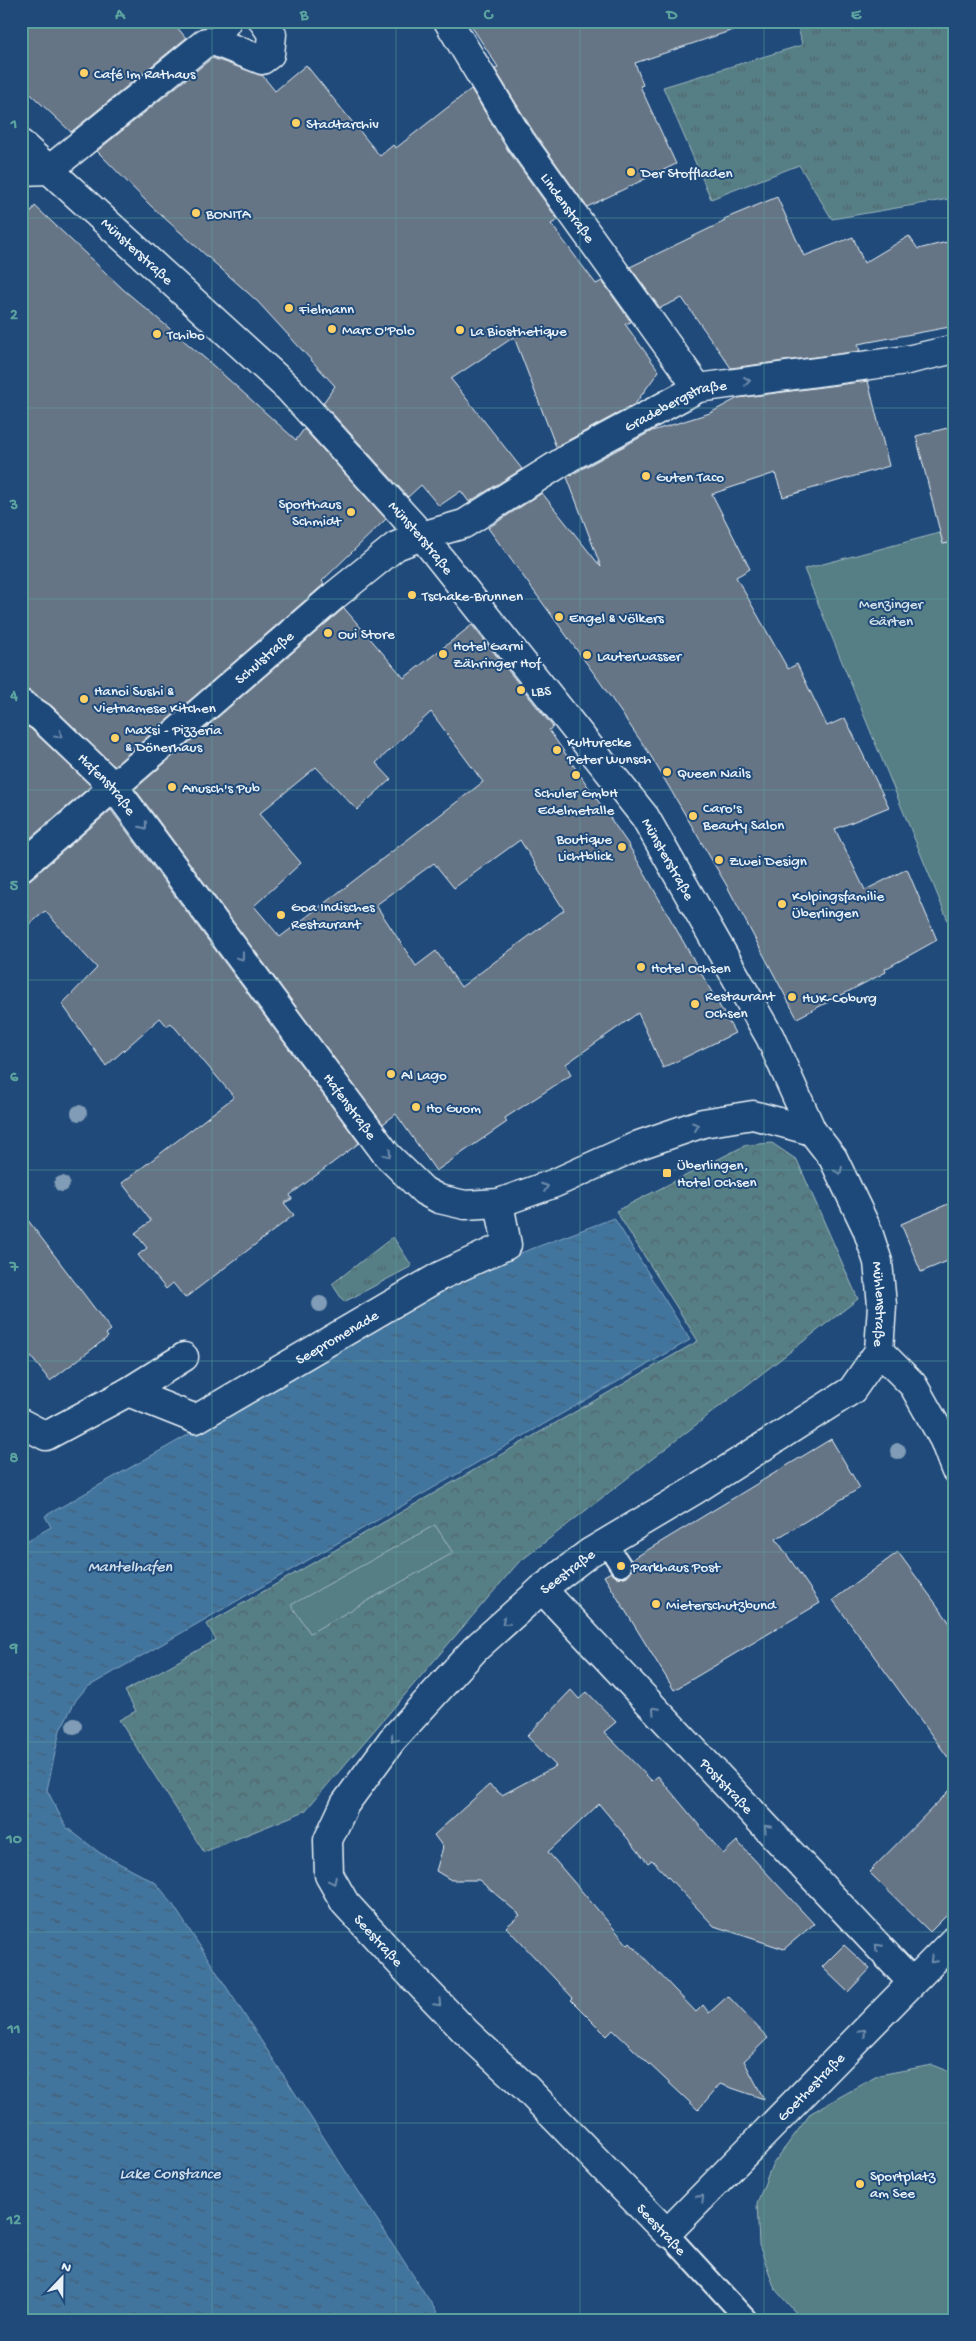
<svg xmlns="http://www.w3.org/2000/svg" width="976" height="2341" font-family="'Gochi Hand',sans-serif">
<defs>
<pattern id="grass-tufts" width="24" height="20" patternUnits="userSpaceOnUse" patternTransform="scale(1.25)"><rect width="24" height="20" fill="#567e85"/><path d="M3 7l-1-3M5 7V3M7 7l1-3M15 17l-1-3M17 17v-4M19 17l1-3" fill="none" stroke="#4f666a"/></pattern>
<pattern id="park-crowns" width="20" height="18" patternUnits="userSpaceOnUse" patternTransform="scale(1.25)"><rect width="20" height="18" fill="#567e85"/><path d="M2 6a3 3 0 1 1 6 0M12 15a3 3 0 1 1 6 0" fill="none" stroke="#4f666a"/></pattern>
<pattern id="water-ripples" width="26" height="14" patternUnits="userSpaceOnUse" patternTransform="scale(1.25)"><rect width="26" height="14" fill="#42749e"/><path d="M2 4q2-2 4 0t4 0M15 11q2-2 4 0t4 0" fill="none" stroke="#445e74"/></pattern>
</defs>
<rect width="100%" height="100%" fill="#1f4a7a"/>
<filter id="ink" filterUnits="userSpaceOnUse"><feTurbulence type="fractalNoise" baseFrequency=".02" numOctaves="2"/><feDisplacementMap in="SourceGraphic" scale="10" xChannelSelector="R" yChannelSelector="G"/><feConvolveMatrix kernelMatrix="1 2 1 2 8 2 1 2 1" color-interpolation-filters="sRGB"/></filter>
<g filter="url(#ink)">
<!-- grass -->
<g fill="url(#grass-tufts)" stroke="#9fb8be">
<polygon points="797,21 955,21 955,198 832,219 799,165 711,199 663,87 802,45"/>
<polygon points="393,1237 412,1266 344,1302 332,1284"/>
</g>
<!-- park -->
<polygon fill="url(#park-crowns)" stroke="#9fb8be" points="772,1143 797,1160 858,1299 518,1563 305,1811 204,1852 119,1720 136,1711 125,1691 216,1640 207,1624 698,1341 616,1211 746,1145"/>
<!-- garden -->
<g fill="#567e85" stroke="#9fb8be">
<polygon points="955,529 955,926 951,928 804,569"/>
<polygon points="435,1525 453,1553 310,1633 291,1605"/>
<polygon points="932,2065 955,2074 955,2320 802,2320 775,2289 759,2245 757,2203 772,2165 811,2113 879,2075"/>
</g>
<!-- water -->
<polygon fill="url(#water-ripples)" stroke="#84a6c2" points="614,1218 690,1340 86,1688 76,1700 60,1730 47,1790 66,1827 100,1853 156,1883 172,1903 442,2320 21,2320 21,1544 51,1527 45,1516 486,1266"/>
<!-- building -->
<g fill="#667586" stroke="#e8f1f8" fill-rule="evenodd">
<polygon points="21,21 172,21 186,38 71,132 21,85"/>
<polygon points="468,21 741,21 742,27 635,63 643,85 640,86 676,164 587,207 533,131 495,69 498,67"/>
<polygon points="212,58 262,75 275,91 306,65 380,156 393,145 396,148 471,89 507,149 558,220 551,224 596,284 602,281 631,322 625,324 659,371 635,404 556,447 514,337 451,379 522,469 469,502 461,491 439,506 421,485 408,497 323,403 335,386 257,301 151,206 97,151"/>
<polygon points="777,197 804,256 853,237 864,263 909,236 918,249 955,240 955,326 858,344 860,351 731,368 682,298 660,308 630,267 725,221 724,219"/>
<polygon points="35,206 124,290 208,361 296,440 304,429 386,519 322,581 324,584 114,766 52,706 30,691 21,688 21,227"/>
<polygon points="868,381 889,466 783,497 775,473 712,494 750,569 736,577 788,669 797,664 827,726 845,718 889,807 835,829 865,890 907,869 937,940 885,969 886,972 797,1018 727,886 649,753 598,679 488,528 542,493 601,567 567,477 652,431 710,413 738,398"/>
<polygon points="955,426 955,542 943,544 916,436"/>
<path d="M344 608 404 678 472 625 553 727 549 730 628 844 735 1033 663 1068 638 1013 566 1064 571 1075 505 1118 507 1122 436 1171 396 1114 383 1124 135 789ZM431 712 483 782 280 937 254 906 301 863 259 814 316 767 357 810 391 779 376 763ZM520 840 564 910 461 987 436 951 416 966 376 905 434 863 454 888Z"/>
<polygon points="21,723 31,729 91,786 21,846"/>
<polygon points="111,810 359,1143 290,1195 292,1199 284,1203 294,1215 185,1298 173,1283 166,1289 138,1255 147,1248 135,1233 151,1221 122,1183 234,1097 171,1023 167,1026 160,1018 106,1066 62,1004 97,968 45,911 21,932 21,882 31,879"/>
<polygon points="955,1201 955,1258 921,1272 901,1224"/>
<polygon points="21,1211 111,1330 106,1334 108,1337 50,1381 21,1344"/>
<polygon points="831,1439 860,1488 776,1539 820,1603 674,1690 604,1576 611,1572 616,1577 627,1576 632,1571 631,1560"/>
<polygon points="898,1552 955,1630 955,1767 833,1600"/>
<polygon points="571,1690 579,1699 587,1692 616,1722 604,1732 652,1781 658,1776 723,1854 737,1841 814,1924 784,1949 714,1926 652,1860 648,1863 599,1804 548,1852 628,1945 630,1943 696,2012 703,2005 709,2013 728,1996 768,2038 744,2061 764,2099 720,2084 698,2110 613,2030 607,2036 571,2000 573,1998 506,1927 520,1915 479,1880 451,1880 436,1871 443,1847 434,1835 489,1785 502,1795 556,1766 527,1736"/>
<polygon points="955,1785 955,1907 930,1932 869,1872"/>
<polygon points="844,1945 870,1969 848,1992 822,1967"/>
</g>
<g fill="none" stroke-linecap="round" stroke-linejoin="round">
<defs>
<g id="lane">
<polyline points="606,1543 621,1566"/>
<polyline points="667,2233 747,2320"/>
</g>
<g id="street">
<path id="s1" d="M448 21 520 140 698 388"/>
<polyline points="225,24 227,21"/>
<path id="s2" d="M21 144 289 389 422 536 645 817 770 1037 812 1131 833 1158 867 1229 878 1262 882 1305 879 1351 852 1390 695 1490 589 1553 542 1589 475 1649 392 1740 345 1804 328 1840 329 1875 345 1903 412 1976 466 2032 526 2088 667 2233 955 1939"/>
<polyline points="21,171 49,170 206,42 216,42 262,60 270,54 272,34 263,21"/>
<path id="s3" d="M21 704 41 717 114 787 387 1155 424 1191 439 1199 465 1205 499 1203 555 1183 639 1145 703 1123 753 1115 812 1131"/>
<path id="s4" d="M21 867 334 596 396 546 422 536 464 524 570 457 698 388 907 360 955 349"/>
<path id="s5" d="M128 1392 196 1419 440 1276 507 1245 499 1203"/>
<polyline points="21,1423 46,1436 128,1392 184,1357"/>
<path id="s6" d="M542 1589 912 1982"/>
</g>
<polyline id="secondary" points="879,1351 913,1385 944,1440 955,1469"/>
</defs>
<!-- lane casing -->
<use href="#lane" stroke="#e8f1f8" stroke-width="24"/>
<!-- street casing -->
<use href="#street" stroke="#e8f1f8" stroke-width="31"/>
<!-- secondary casing -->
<use href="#secondary" stroke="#e8f1f8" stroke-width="31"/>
<!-- lane -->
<use href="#lane" stroke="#1f4a7a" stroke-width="20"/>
<!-- street -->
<use href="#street" stroke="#1f4a7a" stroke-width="28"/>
<!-- secondary -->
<use href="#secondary" stroke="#1f4a7a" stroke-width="28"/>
</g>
<!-- trees -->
<g fill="#819cb6">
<circle cx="79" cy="1113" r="8"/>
<circle cx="62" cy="1184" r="8"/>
<circle cx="320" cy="1304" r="8"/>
<circle cx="898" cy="1451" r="8"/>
<circle cx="74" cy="1726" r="8"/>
</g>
<!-- one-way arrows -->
<defs><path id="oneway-chevron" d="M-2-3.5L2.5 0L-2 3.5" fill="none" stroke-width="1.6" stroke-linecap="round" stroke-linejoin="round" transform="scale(1.25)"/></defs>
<g stroke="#6f8dac">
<use href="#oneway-chevron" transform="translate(747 381) rotate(-7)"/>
<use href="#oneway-chevron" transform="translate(59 735) rotate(44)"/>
<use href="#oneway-chevron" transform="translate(144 826) rotate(52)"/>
<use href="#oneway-chevron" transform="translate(241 957) rotate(53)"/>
<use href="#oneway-chevron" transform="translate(696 1126) rotate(-18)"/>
<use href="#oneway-chevron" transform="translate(388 1154) rotate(50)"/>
<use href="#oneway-chevron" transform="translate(839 1171) rotate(65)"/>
<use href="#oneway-chevron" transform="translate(545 1187) rotate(-20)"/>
<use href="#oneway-chevron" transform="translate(505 1622) rotate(139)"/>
<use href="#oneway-chevron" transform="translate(655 1710) rotate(-133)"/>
<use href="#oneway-chevron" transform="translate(394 1739) rotate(130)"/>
<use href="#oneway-chevron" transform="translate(767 1828) rotate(-133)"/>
<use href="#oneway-chevron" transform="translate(333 1881) rotate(65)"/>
<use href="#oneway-chevron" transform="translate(878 1947) rotate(-133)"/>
<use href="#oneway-chevron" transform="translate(933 1960) rotate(135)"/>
<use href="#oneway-chevron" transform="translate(438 2003) rotate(46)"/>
<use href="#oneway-chevron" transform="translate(863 2032) rotate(-46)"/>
<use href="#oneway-chevron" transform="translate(701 2198) rotate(-46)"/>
</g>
</g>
<!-- grid -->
<path fill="none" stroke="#5ba19e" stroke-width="1" stroke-opacity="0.55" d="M212 21V2320M396 21V2320M580 21V2320M764 21V2320M21 218H955M21 408H955M21 599H955M21 790H955M21 980H955M21 1170H955M21 1361H955M21 1552H955M21 1742H955M21 1932H955M21 2123H955"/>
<!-- markers -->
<g fill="#ffd166" stroke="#1f4a7a" stroke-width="2">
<circle cx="84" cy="73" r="5"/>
<circle cx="296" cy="123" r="5"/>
<circle cx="631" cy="172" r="5"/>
<circle cx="196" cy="213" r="5"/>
<circle cx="289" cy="308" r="5"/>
<circle cx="332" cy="329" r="5"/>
<circle cx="460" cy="330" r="5"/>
<circle cx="157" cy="334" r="5"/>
<circle cx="646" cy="476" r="5"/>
<circle cx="351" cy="512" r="5"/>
<circle cx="412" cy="595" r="5"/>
<circle cx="559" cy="617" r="5"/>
<circle cx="328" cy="633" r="5"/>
<circle cx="443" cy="654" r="5"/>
<circle cx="587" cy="655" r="5"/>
<circle cx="521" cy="690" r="5"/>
<circle cx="84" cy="699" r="5"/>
<circle cx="115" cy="738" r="5"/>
<circle cx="557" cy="750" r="5"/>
<circle cx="667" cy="772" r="5"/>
<circle cx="576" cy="775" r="5"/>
<circle cx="172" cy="787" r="5"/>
<circle cx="693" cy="816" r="5"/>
<circle cx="622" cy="847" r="5"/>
<circle cx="719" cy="860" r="5"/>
<circle cx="782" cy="904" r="5"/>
<circle cx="281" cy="915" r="5"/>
<circle cx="641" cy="967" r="5"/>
<circle cx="792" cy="997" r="5"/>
<circle cx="695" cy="1004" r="5"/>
<circle cx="391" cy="1074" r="5"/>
<circle cx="416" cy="1107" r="5"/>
<rect x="662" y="1168" width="10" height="10" rx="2.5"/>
<circle cx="621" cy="1566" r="5"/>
<circle cx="656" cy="1604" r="5"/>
<circle cx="860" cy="2184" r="5"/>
</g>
<g text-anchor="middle" stroke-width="4" stroke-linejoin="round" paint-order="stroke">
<!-- poi labels -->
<g font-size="15" fill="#e8f1f8" stroke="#1f4a7a" text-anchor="start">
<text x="94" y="78">Café Im Rathaus</text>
<text x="306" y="128">Stadtarchiv</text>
<text x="641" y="177">Der Stoffladen</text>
<text x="206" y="218">BONITA</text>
<text x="299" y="313">Fielmann</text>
<text x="342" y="334">Marc O'Polo</text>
<text x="470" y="335">La Biosthetique</text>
<text x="167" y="339">Tchibo</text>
<text x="656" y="481">Guten Taco</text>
<text x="341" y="508" text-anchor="end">Sporthaus<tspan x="341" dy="17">Schmidt</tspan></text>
<text x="422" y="600">Tschake-Brunnen</text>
<text x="569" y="622">Engel &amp; Völkers</text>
<text x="338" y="638">Oui Store</text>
<text x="453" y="650">Hotel Garni<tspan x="453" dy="17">Zähringer Hof</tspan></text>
<text x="597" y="660">Lauterwasser</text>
<text x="94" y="695">Hanoi Sushi &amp;<tspan x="94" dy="17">Vietnamese Kitchen</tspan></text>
<text x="531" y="695">LBS</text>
<text x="125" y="734">Maxsi - Pizzeria<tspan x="125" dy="17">&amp; Dönerhaus</tspan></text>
<text x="567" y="746">Kulturecke<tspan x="567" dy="17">Peter Wunsch</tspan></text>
<text x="677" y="777">Queen Nails</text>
<text x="182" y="792">Anusch's Pub</text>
<text x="576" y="797" text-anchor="middle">Schuler GmbH<tspan x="576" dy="17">Edelmetalle</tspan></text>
<text x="703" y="812">Caro's<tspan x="703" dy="17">Beauty Salon</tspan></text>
<text x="612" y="843" text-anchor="end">Boutique<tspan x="612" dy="17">Lichtblick</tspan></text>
<text x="729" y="865">Zwei Design</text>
<text x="792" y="900">Kolpingsfamilie<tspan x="792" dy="17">Überlingen</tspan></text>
<text x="291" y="911">Goa Indisches<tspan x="291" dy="17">Restaurant</tspan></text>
<text x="651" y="972">Hotel Ochsen</text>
<text x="705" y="1000">Restaurant<tspan x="705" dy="17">Ochsen</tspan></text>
<text x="802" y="1002">HUK-Coburg</text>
<text x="401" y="1079">Al Lago</text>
<text x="426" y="1112">Ho Guom</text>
<text x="677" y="1169">Überlingen,<tspan x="677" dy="17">Hotel Ochsen</tspan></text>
<text x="631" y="1571">Parkhaus Post</text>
<text x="666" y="1609">Mieterschutzbund</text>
<text x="870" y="2180">Sportplatz<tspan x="870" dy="17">am See</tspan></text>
</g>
<!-- street labels -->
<g font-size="15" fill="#e8f1f8" stroke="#1f4a7a">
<text dy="5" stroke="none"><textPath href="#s1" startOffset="222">Lindenstraße</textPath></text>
<text dy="5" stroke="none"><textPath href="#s2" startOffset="158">Münsterstraße</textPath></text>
<text dy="5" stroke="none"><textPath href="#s4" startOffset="809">Gradebergstraße</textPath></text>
<text dy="5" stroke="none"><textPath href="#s2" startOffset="562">Münsterstraße</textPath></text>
<text dy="5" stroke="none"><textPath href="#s4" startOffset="321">Schulstraße</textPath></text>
<text dy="5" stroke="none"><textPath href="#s3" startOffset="118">Hafenstraße</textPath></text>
<text dy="5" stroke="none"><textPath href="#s2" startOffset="968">Münsterstraße</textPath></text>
<text dy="5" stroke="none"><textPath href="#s3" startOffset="522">Hafenstraße</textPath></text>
<text dy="5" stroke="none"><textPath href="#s2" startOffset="1466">Mühlenstraße</textPath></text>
<text dy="5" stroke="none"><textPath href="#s5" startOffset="236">Seepromenade</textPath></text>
<text transform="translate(567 1571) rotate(-37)" y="5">Seestraße</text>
<text dy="5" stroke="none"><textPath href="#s6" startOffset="270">Poststraße</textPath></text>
<text dy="5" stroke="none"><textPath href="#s2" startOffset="2379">Seestraße</textPath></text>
<text dy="5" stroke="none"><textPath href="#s2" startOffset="2995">Goethestraße</textPath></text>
<text transform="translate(662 2229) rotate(47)" y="5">Seestraße</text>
</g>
<!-- park labels -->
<g font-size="15" fill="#d2e0e7" stroke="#1f4a7a">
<text x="891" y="608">Menzinger<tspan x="891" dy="17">Gärten</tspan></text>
</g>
<!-- water labels -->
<g font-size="16" font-style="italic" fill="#cfdeea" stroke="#1f4a7a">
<text x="130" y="1571">Mantelhafen</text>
<text x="170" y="2178">Lake Constance</text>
</g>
</g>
<!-- margin -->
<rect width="976" height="2341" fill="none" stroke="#1f4a7a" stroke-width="55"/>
<!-- north arrow -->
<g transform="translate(62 2278) rotate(22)" stroke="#1f4a7a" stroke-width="4" paint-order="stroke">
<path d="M0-4L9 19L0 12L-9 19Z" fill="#e8f1f8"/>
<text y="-8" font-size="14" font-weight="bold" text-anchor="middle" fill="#e8f1f8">N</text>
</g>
<rect x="28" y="28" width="920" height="2286" fill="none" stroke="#5ba19e" stroke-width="2"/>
<g font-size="16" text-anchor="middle" font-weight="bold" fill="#5ba19e">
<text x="120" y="19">A</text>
<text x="304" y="19">B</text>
<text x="488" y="19">C</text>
<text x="672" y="19">D</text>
<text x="856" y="19">E</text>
<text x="14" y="128">1</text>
<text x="14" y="319">2</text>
<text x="14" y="509">3</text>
<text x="14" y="700">4</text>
<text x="14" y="890">5</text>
<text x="14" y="1081">6</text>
<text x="14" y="1271">7</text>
<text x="14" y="1462">8</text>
<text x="14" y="1652">9</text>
<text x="14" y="1843">10</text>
<text x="14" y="2033">11</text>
<text x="14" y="2224">12</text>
</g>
</svg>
